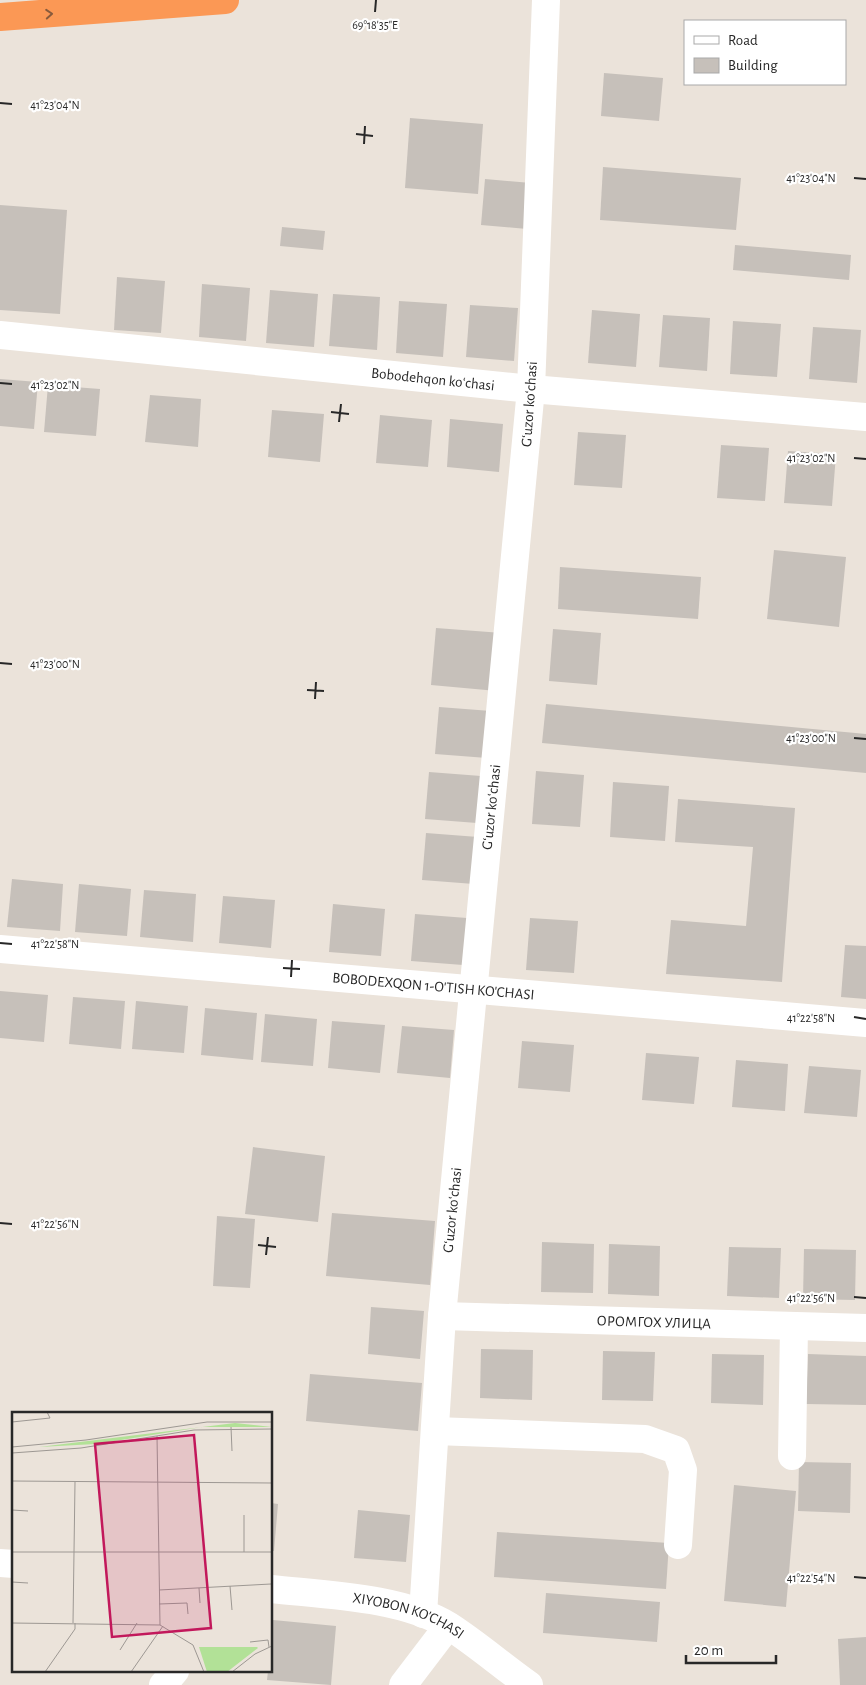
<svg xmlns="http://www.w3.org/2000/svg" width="866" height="1685" font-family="'Alegreya Sans',sans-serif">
<rect width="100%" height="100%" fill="#ebe3da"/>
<!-- building -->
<g fill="#c6c0ba">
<polygon points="604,73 663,78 659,121 601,116"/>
<polygon points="410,118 483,124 478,194 405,188"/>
<polygon points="603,167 741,178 736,230 600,220"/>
<polygon points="485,179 531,183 527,229 481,225"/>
<polygon points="0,205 67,210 60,314 0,310"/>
<polygon points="282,227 325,231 323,250 280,246"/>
<polygon points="735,245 851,255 849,280 733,270"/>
<polygon points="117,277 165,281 161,333 114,330"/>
<polygon points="202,284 250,288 246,341 199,337"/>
<polygon points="270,290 318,294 314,347 266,343"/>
<polygon points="333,294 380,297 377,350 329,346"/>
<polygon points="399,301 447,304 443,357 396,353"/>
<polygon points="470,305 518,308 514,361 466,357"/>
<polygon points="592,310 640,314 636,367 588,363"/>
<polygon points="663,315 710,318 707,371 659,367"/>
<polygon points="733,321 781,324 777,377 730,374"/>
<polygon points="813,327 861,330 857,383 809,379"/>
<polygon points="0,379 38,382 34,429 0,426"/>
<polygon points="48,385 100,389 96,436 44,432"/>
<polygon points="150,395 201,399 198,447 145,442"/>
<polygon points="272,410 324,414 320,462 268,457"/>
<polygon points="380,415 432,420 428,467 376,463"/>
<polygon points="450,419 503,424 499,472 447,467"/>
<polygon points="578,432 626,435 622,488 574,485"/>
<polygon points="721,445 769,448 765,501 717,498"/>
<polygon points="788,451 836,454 832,506 784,503"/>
<polygon points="774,550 846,557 839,627 767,619"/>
<polygon points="560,567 701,577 698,619 558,609"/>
<polygon points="436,628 502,633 497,691 431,685"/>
<polygon points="553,629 601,633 597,685 549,681"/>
<polygon points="546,704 866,734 866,773 542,743"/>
<polygon points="439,707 491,711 487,758 435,754"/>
<polygon points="536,771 584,775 580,827 532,824"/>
<polygon points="429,772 481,776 477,823 425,819"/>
<polygon points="613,782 669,786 665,841 610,837"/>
<polygon points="678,799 795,808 782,982 666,974 671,920 746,926 753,847 675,842"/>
<polygon points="426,833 478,837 474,884 422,880"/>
<polygon points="12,879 63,884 60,931 7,927"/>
<polygon points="79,884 131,889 127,936 75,932"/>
<polygon points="144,890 196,894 193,942 140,937"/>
<polygon points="223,896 275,900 271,948 219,943"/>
<polygon points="333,904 385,909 381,956 329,952"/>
<polygon points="415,914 467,918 463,965 411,961"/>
<polygon points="530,918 578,921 574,973 526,970"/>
<polygon points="845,945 866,946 866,999 841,997"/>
<polygon points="0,991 48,995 44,1042 0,1038"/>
<polygon points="73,997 125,1001 121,1049 69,1044"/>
<polygon points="136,1001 188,1006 184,1053 132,1049"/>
<polygon points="205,1008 257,1013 253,1060 201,1055"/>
<polygon points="265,1014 317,1019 313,1066 261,1062"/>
<polygon points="332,1021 385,1025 380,1073 328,1068"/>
<polygon points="402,1026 454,1030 450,1078 397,1073"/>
<polygon points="522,1041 574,1045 570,1092 518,1088"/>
<polygon points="646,1053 699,1057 694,1104 642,1100"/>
<polygon points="736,1060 788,1064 785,1111 732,1107"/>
<polygon points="809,1066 861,1070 857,1117 804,1113"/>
<polygon points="253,1147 325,1156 318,1222 245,1214"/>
<polygon points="332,1213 435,1221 430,1285 326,1276"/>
<polygon points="217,1216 255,1219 250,1288 213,1286"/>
<polygon points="542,1242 594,1244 593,1293 541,1292"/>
<polygon points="609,1244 660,1246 659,1296 608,1294"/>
<polygon points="729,1247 781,1248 779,1298 727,1296"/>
<polygon points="804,1249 856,1250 855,1300 803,1299"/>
<polygon points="371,1307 424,1311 420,1359 368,1354"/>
<polygon points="481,1349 533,1350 532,1400 480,1398"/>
<polygon points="603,1351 655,1352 653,1401 602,1400"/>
<polygon points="712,1354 764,1355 763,1405 711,1403"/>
<polygon points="808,1354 866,1356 866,1405 806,1404"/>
<polygon points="310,1374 422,1383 418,1431 306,1421"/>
<polygon points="799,1462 851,1463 850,1513 798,1511"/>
<polygon points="734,1485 796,1491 786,1607 724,1601"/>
<polygon points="271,1503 278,1504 274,1551 271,1551"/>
<polygon points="358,1510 410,1515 406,1562 354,1558"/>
<polygon points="497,1532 669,1543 666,1589 494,1577"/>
<polygon points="546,1593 660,1602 657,1642 543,1633"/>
<polygon points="273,1620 336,1626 331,1685 267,1680 268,1671 271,1671"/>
<polygon points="866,1637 866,1685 840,1685 838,1639"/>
</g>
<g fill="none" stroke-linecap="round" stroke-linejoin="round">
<!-- minor -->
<g stroke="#fff" stroke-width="28">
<polyline points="0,335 531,389 866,417"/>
<path id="s1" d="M0 949 866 1023"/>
<path id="s2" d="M442 1316 866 1328"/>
<polyline points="435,1431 645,1439 676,1450 683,1470 678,1545"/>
<polyline points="792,1456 794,1326"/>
<polyline points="0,1563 14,1564"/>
<path id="s3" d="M271 1589C326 1595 402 1597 449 1626 477 1644 502 1666 529 1685"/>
<polyline points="423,1614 442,1316 531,389 546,0"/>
<polyline points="163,1685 175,1671"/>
<polyline points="403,1685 448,1626"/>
</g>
<!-- highway -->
<polyline stroke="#fb9855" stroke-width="28" points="0,17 225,0"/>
</g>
<!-- one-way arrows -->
<defs><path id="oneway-chevron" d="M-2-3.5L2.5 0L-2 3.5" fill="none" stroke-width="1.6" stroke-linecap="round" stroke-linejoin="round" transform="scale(1.25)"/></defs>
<use stroke="#875a3c" href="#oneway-chevron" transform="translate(49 14) rotate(-4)"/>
<!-- ticks -->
<path fill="none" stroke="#282828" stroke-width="2" d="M375 12 376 0M0 103 12 104M356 134 373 136M364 144 365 126M854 178 866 179M0 383 12 384M331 412 349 414M339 422 341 404M854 458 866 459M0 663 12 664M307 690 324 691M315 699 316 682M854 738 866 739M0 943 12 944M283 968 300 969M291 977 292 960M854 1017 866 1019M0 1223 12 1224M258 1245 276 1247M266 1255 268 1237M854 1297 866 1298M854 1577 866 1578"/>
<g text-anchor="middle" stroke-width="4.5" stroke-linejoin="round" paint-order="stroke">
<!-- street labels -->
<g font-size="15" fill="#282828" stroke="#fff">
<text transform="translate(433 379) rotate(6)" y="5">Bobodehqon koʻchasi</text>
<text transform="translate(529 404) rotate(-86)" y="5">Gʻuzor koʻchasi</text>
<text transform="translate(491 807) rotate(-84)" y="5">Gʻuzor koʻchasi</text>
<text dy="5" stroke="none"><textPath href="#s1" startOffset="435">BOBODEXQON 1-O'TISH KO'CHASI</textPath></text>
<text transform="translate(452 1210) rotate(-84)" y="5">Gʻuzor koʻchasi</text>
<text dy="5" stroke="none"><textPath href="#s2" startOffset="212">ОРОМГОХ УЛИЦА</textPath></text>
<text dy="5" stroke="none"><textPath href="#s3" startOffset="141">XIYOBON KO'CHASI</textPath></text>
</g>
</g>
<!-- overview -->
<g transform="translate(12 1412)">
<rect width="260" height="260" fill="#ebe3da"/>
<path d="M223 11 260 15H190L84 32 27 35Z" fill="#b2e197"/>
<path d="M187 235H245L246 236 215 260H195Z" fill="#b2e197"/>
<path fill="none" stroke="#9d9893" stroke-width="1" d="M0 10 38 6 35 0M219 15 220 39M145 24 148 213M0 35 74 28 195 10H260M0 41 69 36 182 18 260 17M0 69 260 71M0 98 16 99M0 140H260M232 140V103M0 170 16 171M218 174 220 198M187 176 188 191M147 178 259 172M147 192 175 191 176 202M0 211 148 213 181 233 192 260M61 211 63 70M238 230 256 228 257 235M108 238 125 211M33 260 63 217V211M119 260 151 214M220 260 243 242 260 234"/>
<path fill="#c2185b" fill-opacity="0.15" stroke="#c2185b" stroke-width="2.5" d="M182 23 199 216 100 225 83 32Z"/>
<rect width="260" height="260" fill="none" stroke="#282828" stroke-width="2.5"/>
</g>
<g font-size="12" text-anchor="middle" fill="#282828" stroke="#fff" stroke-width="4.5" stroke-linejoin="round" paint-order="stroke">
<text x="375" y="29">69°18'35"E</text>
<text x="55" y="109">41°23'04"N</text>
<text x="811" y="182">41°23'04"N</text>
<text x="55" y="389">41°23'02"N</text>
<text x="811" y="462">41°23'02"N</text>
<text x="55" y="668">41°23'00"N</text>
<text x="811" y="742">41°23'00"N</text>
<text x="55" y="948">41°22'58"N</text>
<text x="811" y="1022">41°22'58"N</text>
<text x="55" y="1228">41°22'56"N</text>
<text x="811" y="1302">41°22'56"N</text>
<text x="811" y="1582">41°22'54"N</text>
</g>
<!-- legend -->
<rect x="684" y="20" width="162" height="65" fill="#ffffff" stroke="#a9a9a9"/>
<rect x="694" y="36" width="25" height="8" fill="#ffffff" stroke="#a9a9a9"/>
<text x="728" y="45" font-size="15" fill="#282828">Road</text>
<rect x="694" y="58" width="25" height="15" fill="#c6c0ba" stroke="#a9a9a9"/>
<text x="728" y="70" font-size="15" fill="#282828">Building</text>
<!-- scale -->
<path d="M686 1655v8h90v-8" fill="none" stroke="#282828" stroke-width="2.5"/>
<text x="694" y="1655" font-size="15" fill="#282828" stroke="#ffffff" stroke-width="4" paint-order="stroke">20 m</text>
</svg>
